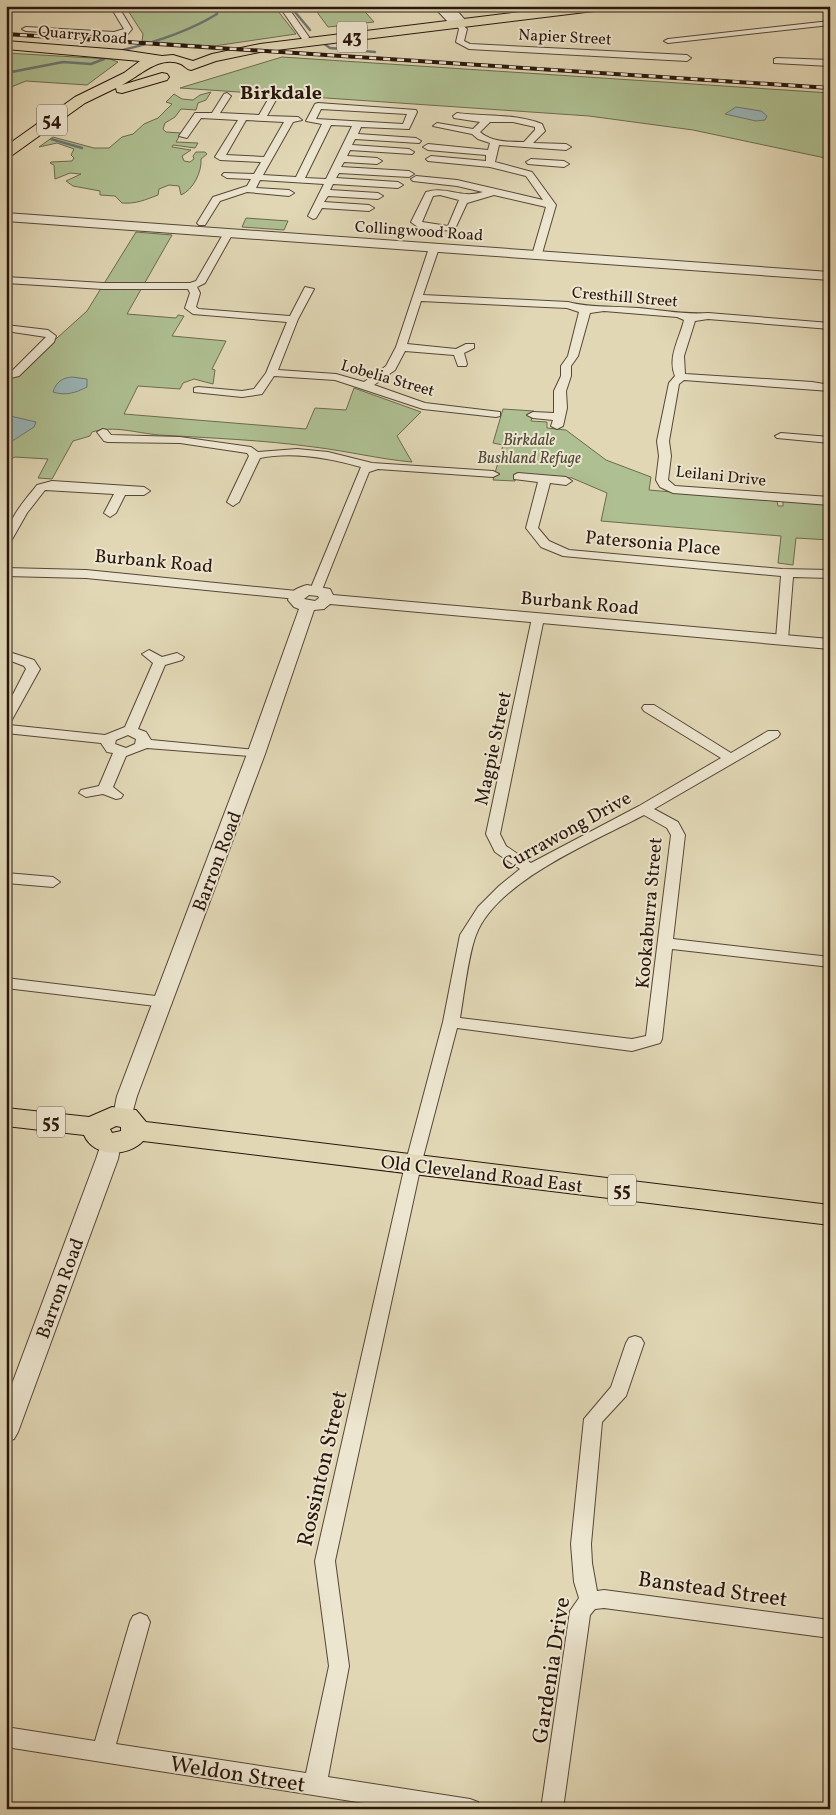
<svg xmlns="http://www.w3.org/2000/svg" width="836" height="1815" font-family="Vollkorn,serif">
<rect width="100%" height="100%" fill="#e1d7b5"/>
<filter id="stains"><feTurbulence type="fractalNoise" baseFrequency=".004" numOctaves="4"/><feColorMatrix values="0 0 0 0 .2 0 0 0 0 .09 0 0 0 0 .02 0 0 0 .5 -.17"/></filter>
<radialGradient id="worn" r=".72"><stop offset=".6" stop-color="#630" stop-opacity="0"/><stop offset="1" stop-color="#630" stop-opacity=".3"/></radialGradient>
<!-- green -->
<g fill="#aebf91" stroke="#6c6a4f">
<polygon points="125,6 274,6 296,34 214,46 142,41 143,34"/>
<polygon points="334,6 360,6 374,22 328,27 314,8"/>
<polygon points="6,53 110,59 118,62 87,85 26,81 6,89"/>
<polygon points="282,57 830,93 830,159 693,130 589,116 180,88"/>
<path d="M211 92 206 100 198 103 196 110 181 109 175 117 165 123 163 129 166 132 181 133 176 142 198 143 195 148 173 145 172 147 191 150 182 156 184 161 190 162 194 159 193 156 196 152H205L207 154 201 159C202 172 193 190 181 195L179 186 169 185 159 189 158 195C145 200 136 204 122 203L115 196 100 195V191L73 186 66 181 81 174 70 173 55 179 54 165 50 163 51 162 72 161 74 158 71 155 74 149 57 143 39 147 53 137 94 148H109L122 137 133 134 144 124 158 118 172 104 166 102 174 94 182 99 193 100 200 95Z"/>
<polygon points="246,218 288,221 284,230 242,227"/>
<path d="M136 232 172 235 127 314 176 318 178 315 184 316 172 336 226 341 212 369 215 370 213 384 194 379 183 383 180 389 138 386 124 414 306 429 315 408 346 410 354 388 421 412 397 436 412 462C379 459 347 451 314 447 263 440 211 438 159 435 136 433 114 425 92 432L90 436 73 441 52 479 38 478 48 459 15 457 6 462V384L87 311Z"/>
<polygon points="503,409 534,411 531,421 547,422 547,428 566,430 606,460 651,477 649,490 777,501 778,506 783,506 783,501 830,505 830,540 796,538 793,565 778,563 781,536 601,521 607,493 572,478 518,474 515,481 493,480 503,445 493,443"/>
</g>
<!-- water -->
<g fill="#9ab6b9" stroke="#6d7674">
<polygon points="736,107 761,111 767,116 765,120 756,121 725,114"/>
<path d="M72 377 87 379V387C75 393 66 396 53 392 56 382 62 378 72 377Z"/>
<polygon points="6,415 36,422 34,427 6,445"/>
</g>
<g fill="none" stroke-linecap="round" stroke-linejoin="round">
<!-- stream -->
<g stroke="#6d7674" stroke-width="2.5">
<polyline points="290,6 310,30"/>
<polyline points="323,43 330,48 375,52"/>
<path d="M123 50C156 42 188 32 217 14L216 6"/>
<polyline points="6,73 63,62 91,64 104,59"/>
<polyline points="51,139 82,148"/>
</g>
<defs>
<g id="minor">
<polygon points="110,6 118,6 132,29 128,34 114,36 26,31 22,29 26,27 114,32 124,29"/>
<polygon points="279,6 287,6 309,37 308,39 302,39"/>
<polygon points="820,6 829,6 830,13"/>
<polygon points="830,21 830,25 668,43 664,41 668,39"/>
<polygon points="460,23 467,29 464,41 470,44 687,55 691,58 687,61 469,49 456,42 459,29 456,25"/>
<polygon points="777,58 830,60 830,66 774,63 774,59"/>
<path d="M227 93 231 96 220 113 259 115 270 96 273 95 277 98 267 116 298 117 302 120 293 122 263 175 296 177 322 124 306 121 315 104 318 103 416 110 417 112 409 129 361 127 358 134 416 138 421 141 419 143 355 139 352 145 409 149 414 152 412 154 350 150 347 156 377 158 382 161 377 164 344 162 341 167 409 171 414 174 409 177 339 173 336 178 398 182 403 185 398 188 333 184 330 190 378 193 383 196 378 199 328 196 324 202 369 205 374 208 369 211 322 208 316 218 313 219 308 216 324 184 260 180 256 188 289 190 294 193 289 196 247 192 220 201 205 225H199L197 223 213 197 247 186 251 179 227 178 222 175 224 173 254 174 261 162 220 160 215 157 238 120 201 118 187 138 179 136 195 113H212L224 94ZM321 109 407 114 403 124 316 119ZM246 120 284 122 264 157 226 155ZM331 125 352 126 326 179 305 178Z"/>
<path d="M457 113C485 117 515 113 542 124L545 131 533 143 566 144 571 147 566 150 499 145 495 162 532 172 556 205 541 257 532 255 546 207 494 195 467 203 454 231 419 228 411 222 426 192C449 186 459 199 483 192L457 186 413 181 411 179 416 176 457 180 543 200 526 176 490 167 428 161 426 159 431 156 486 161V155L428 150 423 147 428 144 488 150 490 143 478 139 472 134 433 126 437 123 473 129 480 122 454 118 453 116ZM490 122H513L535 127V130L524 142C510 142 491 142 480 132ZM440 195 459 200 448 226 422 222 433 196Z"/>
<polygon points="531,159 564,161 569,164 564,167 528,164 526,162"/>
<path d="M225 231 233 233 205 283 197 287 200 293 196 307 199 309 290 316 305 287 314 289 298 319 278 370 336 374 364 382 386 366 396 347 429 248 434 245 439 248 423 295 568 302C591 308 614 306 638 308 661 310 685 315 708 313L830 323V329L708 319 695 321 684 356 685 374 812 382 830 385V391L684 380 679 384 669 441 671 456 668 480 675 486 830 497V505L673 493 660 487 656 480 659 456 657 441 669 383 675 376C667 357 680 338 684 320L677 317 604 311 590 313 578 356 571 366V376L566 391 567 408 563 426 557 429 551 426 553 420 533 418 527 415 533 412 554 413V391L561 376V366L568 356 579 312 567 308 421 301 407 344 456 349 466 344H474V348L464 353 467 364 466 366H458L454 355 405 351 395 370 374 385 425 403 500 412V416L496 417 423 409 335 380 274 376 262 394 242 397 194 392V388L198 387 242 391 254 389 266 373 287 322 193 314 185 308 190 293 188 289H103L6 283V277L103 283H190L196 281Z"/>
<polygon points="6,325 48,330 56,336 54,342 19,376 6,379 6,373 11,372 46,337 6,331"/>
<path d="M103 429 107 430 111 435 180 437 251 447 258 452 297 449 328 452 372 463 493 471 499 474 493 477 378 469 369 472 322 590 316 594 310 590 361 467C329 458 293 451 260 458L239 502 233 506 227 502 249 456 247 453 180 443 108 442 104 441 97 432Z"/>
<polygon points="781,433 830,437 830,443 777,438 775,436"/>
<polygon points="518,473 566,477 572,481 566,485 550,483 538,528 549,541 569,550 782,569 830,570 830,578 793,577 788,639 787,642 777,642 776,639 781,576 563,556 541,547 526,528 538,482 514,479 514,475"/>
<path d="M52 481 144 487 150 491 144 495H125L116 513 110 517 104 513 114 494 45 490 27 513 10 543 6 544C6 520 23 503 37 485Z"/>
<polygon points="6,568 86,570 297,591 303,595 297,599 86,578 6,576"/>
<path d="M538 614 544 618 500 834 506 846 531 863 639 806 721 758 644 711 642 708 644 705H654L731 753 768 731H778L780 734 778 737 654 809 678 822 685 835 673 939 830 957V967L672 949 662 1039 660 1043 632 1051 457 1028 421 1165 335 1561 349 1666 328 1777 470 1799 478 1802 481 1809H402L6 1747V1727L95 1741 130 1622 133 1616 140 1613 147 1616 150 1622 116 1744 306 1773 329 1666 315 1561 405 1165 443 1022 460 935 478 907 499 886 520 869 495 852 486 834 532 618ZM644 815 667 828 671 835 646 1036 632 1039 460 1018C464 995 468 956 476 935 496 881 595 841 644 815Z"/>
<path d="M149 650 162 657 177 653 184 657 182 660 165 665 138 729 146 732 151 740 256 750 261 751 263 754 261 757 147 748 126 756 113 787 123 795 121 798 116 799 103 794 86 797 79 793 81 790 99 786 113 753 107 752 101 743 6 733V708L26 669 24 666 6 659V651L34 660 40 669 9 725 105 735 125 727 153 663 142 654ZM128 735 136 739 135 744 126 748 115 744 116 740Z"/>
<polygon points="6,873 53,877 60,882 53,887 6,883"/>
<polygon points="6,978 164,997 170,998 172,1002 170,1006 164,1007 6,988"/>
<polygon points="635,1336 641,1338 644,1343 626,1396 602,1422 591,1544 592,1563 597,1591 604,1590 830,1620 830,1638 604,1608 595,1609 590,1615 563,1809 541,1809 570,1611 579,1598 574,1582 571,1544 584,1419 611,1387 626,1343 629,1338"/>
</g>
<g id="tertiary">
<polygon points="433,6 453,6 465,20 465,25 460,28 449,23"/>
<polygon points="6,213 830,272 830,280 6,221"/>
<path d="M307 585 330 589 333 595 830 639V649L330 604 324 609 314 610 265 754 137 1096 130 1121 123 1123 116 1121 113 1116 117 1096 247 754 299 609 294 607 288 600C290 590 298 588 307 585ZM309 595 318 596 319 598 315 601 304 599Z"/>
<polygon points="110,1135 117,1138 121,1143 118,1159 18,1432 14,1439 6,1442 6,1400 96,1159 103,1138"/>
</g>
<g id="primary">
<path d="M569 6H608L602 10 260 52 216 61 191 70C186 69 185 66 181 64 159 55 140 76 122 85L162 73 167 74 169 77 167 80 122 93 117 92 116 88 85 103 11 156 6 157V146L75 97 124 73 140 61 6 49V41L122 50 162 56 173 55 193 61 212 54 260 44Z"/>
<path d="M112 1107 136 1110 146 1122 830 1205V1225L143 1141C128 1157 94 1158 84 1135L6 1126V1108L89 1117ZM116 1126 121 1127V1131L112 1133 110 1129Z"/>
</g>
</defs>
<!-- minor casing -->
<use href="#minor" stroke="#574637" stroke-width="2"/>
<!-- tertiary casing -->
<use href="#tertiary" stroke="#574637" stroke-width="2"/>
<!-- primary casing -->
<use href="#primary" stroke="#29160d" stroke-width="2"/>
<!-- minor -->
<use href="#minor" fill="#ece5cf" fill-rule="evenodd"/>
<!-- tertiary -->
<use href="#tertiary" fill="#ece5cf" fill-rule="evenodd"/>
<!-- primary -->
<use href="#primary" fill="#e1d7b5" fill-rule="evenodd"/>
<defs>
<polyline id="rail" points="6,34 830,88"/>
</defs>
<!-- rail casing -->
<use href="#rail" stroke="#29160d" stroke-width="4"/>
<!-- rail -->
<use href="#rail" stroke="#ece5cf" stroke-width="2.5" stroke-dasharray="7" stroke-linecap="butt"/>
</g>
<g text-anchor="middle" stroke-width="4" stroke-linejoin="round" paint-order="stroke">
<!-- far-street labels -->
<g font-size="16" fill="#29160d" stroke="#ece5cf">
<text transform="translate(83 34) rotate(5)" y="6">Quarry Road</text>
<text transform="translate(565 36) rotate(3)" y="6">Napier Street</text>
<text transform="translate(419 230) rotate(4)" y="6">Collingwood Road</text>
<text transform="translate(625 296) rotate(5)" y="6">Cresthill Street</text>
<text transform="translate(388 377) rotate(16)" y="6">Lobelia Street</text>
<text transform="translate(721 475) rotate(6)" y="6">Leilani Drive</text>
</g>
<!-- far-park labels -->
<g font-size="16" font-style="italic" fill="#514935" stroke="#ece5cf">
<text x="529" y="445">Birkdale<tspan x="529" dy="18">Bushland Refuge</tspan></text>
</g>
<!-- shield labels -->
<g fill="#ece5cf" stroke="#645447" stroke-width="1">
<rect x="337" y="21.5" width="30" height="31" rx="4"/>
<rect x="37" y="104.5" width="30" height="31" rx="4"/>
<rect x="37" y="1106.5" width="28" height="31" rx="4"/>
<rect x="608" y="1174.5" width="28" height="31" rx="4"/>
</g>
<g font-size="18" font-weight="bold" fill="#29160d">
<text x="352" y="43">43</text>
<text x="52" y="126">54</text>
<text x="51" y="1128">55</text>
<text x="622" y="1196">55</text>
</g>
<!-- street labels -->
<g font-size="19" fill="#29160d" stroke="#ece5cf">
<text transform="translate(653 542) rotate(5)" y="7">Patersonia Place</text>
<text transform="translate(154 560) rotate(5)" y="7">Burbank Road</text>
<text transform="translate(580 602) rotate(5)" y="7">Burbank Road</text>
<text transform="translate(492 748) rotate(-78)" y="7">Magpie Street</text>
<text transform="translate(566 830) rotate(-29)" y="7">Currawong Drive</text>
<text transform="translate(216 861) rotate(-69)" y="7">Barron Road</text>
<text transform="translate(648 913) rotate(-85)" y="7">Kookaburra Street</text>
<text transform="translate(482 1173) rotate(7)" y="7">Old Cleveland Road East</text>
<text transform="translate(59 1288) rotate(-70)" y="7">Barron Road</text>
</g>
<!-- far-district labels -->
<g font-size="20" font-weight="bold" fill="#29160d" stroke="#ece5cf">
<text x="281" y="99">Birkdale</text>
</g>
<!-- near-street labels -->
<g font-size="22" fill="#29160d" stroke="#ece5cf">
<text transform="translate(321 1468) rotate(-77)" y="8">Rossinton Street</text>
<text transform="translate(713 1588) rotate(8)" y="8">Banstead Street</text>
<text transform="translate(550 1670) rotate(-81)" y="8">Gardenia Drive</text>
<text transform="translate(238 1773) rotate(9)" y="8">Weldon Street</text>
</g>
</g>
<!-- margin -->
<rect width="836" height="1815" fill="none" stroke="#e1d7b5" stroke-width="25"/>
<rect x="8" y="8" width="821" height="1800" fill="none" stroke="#29160d" stroke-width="2.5"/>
<rect x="12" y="12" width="811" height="1790" fill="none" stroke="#29160d"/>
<rect width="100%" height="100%" filter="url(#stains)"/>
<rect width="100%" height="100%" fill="url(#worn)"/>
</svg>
